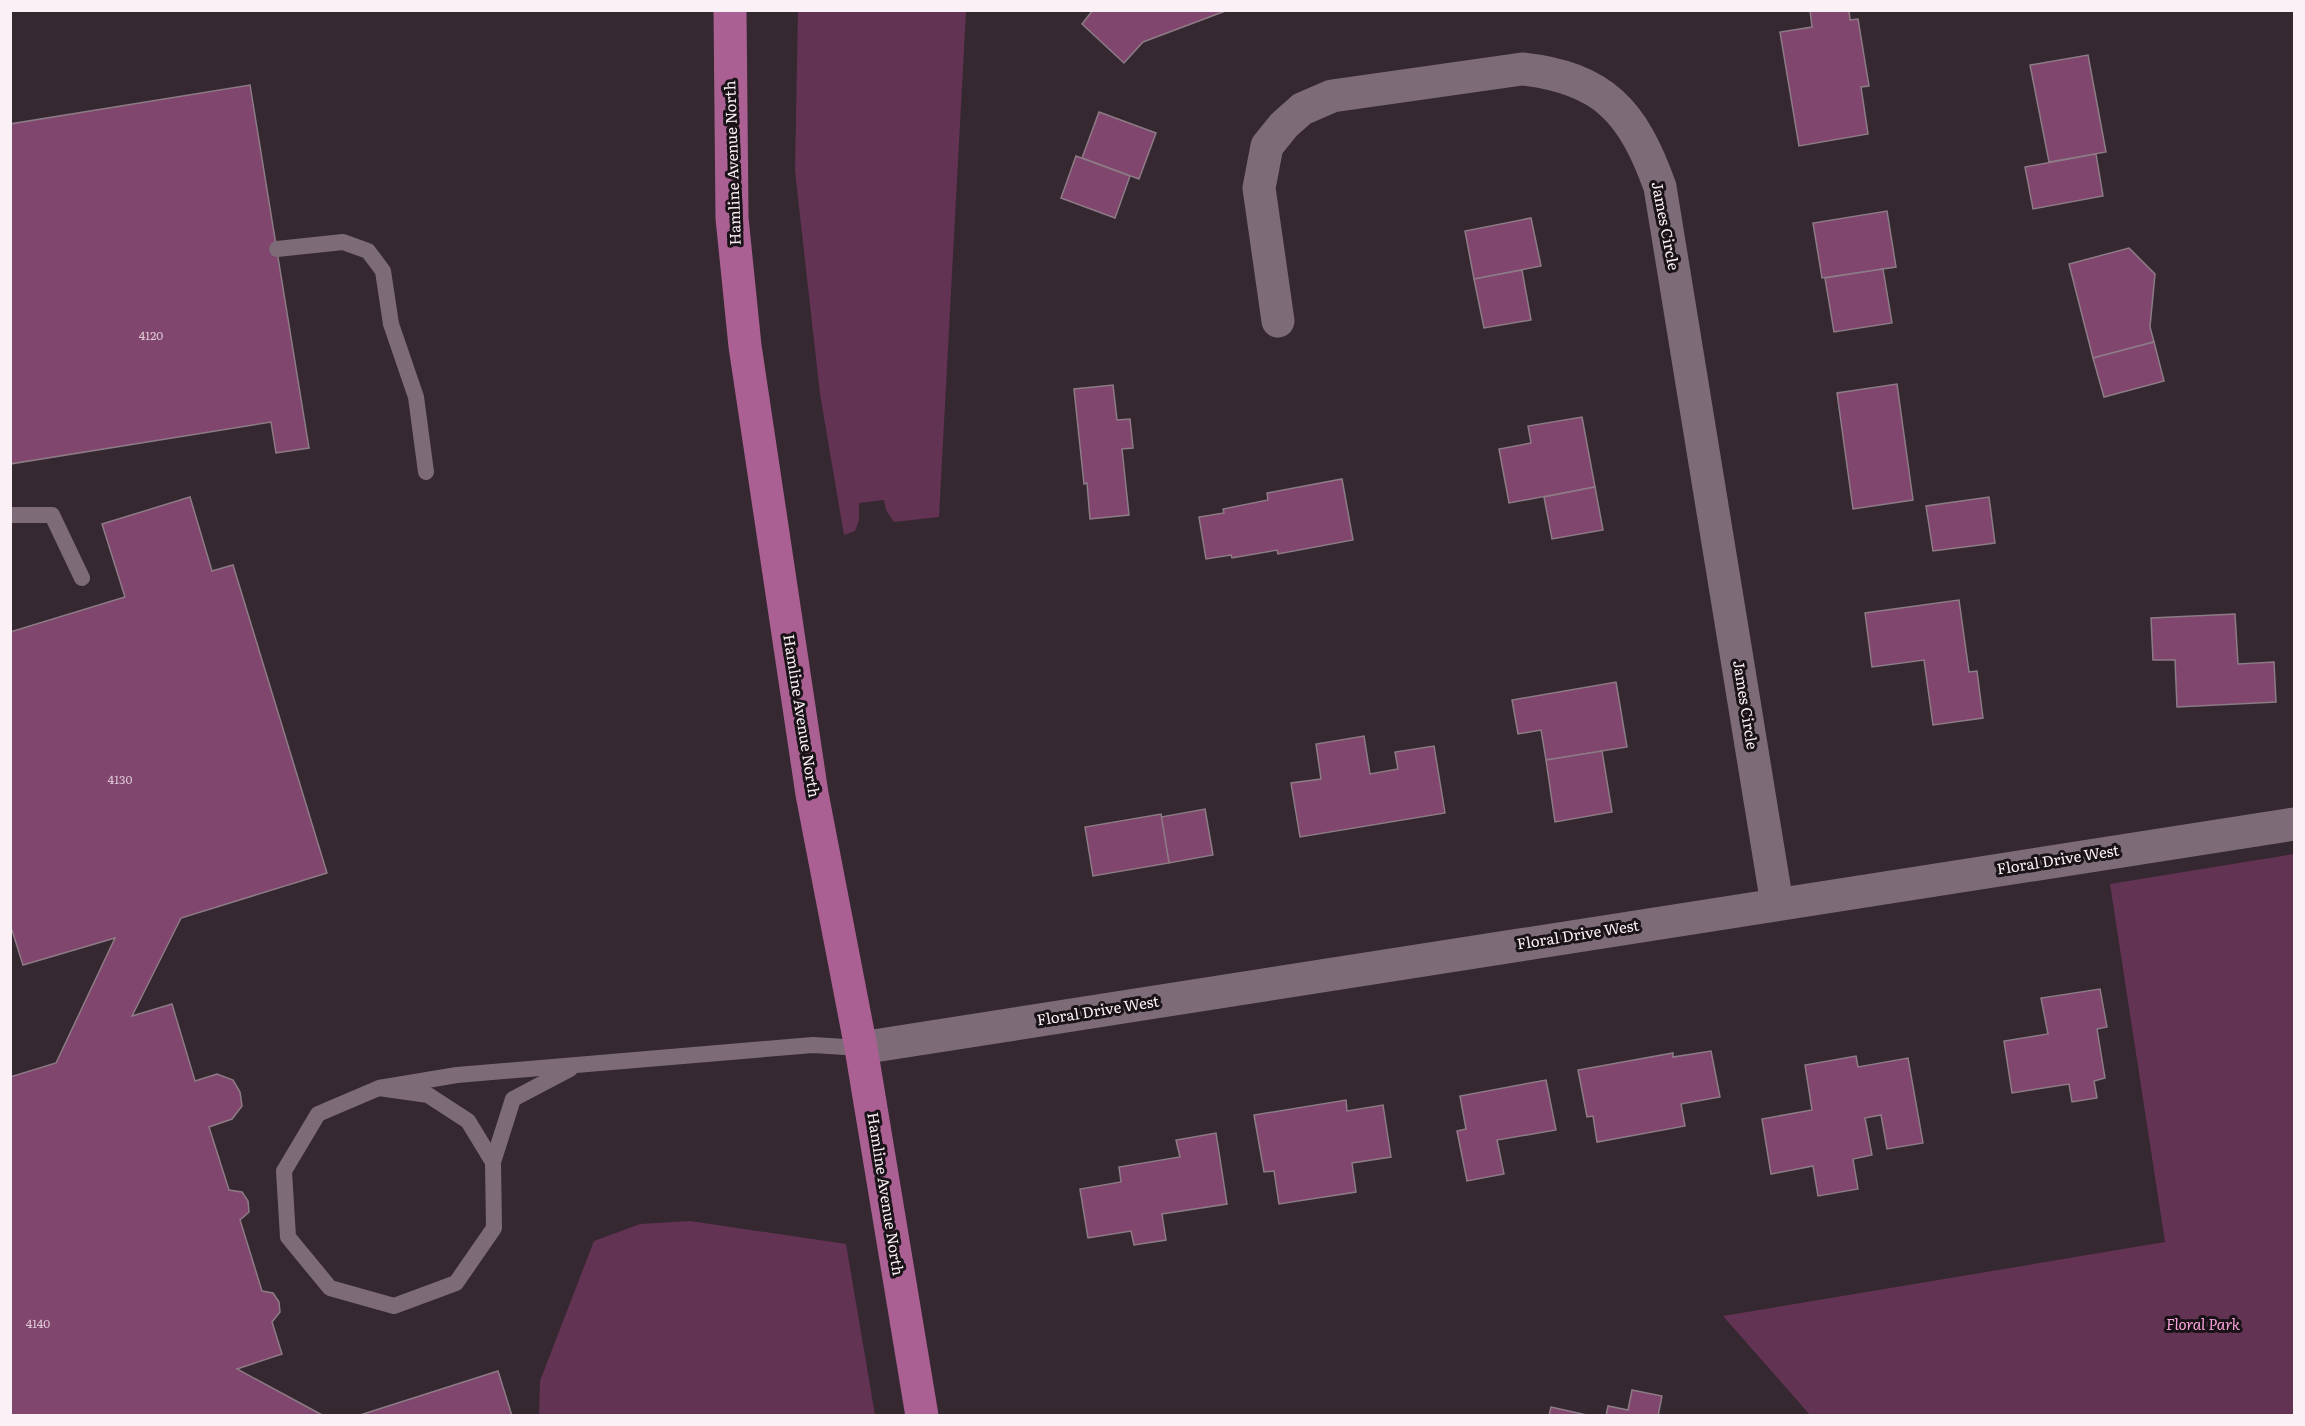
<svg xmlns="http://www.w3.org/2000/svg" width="2305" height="1426" font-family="Literata,serif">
<rect width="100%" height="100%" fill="#362831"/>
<!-- green -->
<g fill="#633353">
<polygon points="798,11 966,11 939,517 894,522 886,510 884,500 859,503 859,520 855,531 844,535 820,394 795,171"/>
<polygon points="2294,854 2294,1415 1810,1415 1723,1316 2165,1242 2110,884"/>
<polygon points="690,1221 846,1244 875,1415 539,1415 540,1381 594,1241 640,1224"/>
</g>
<!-- building -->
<g fill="#80466d" stroke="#8d7b86" stroke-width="1.5">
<polygon points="1093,10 1228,10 1143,42 1124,63 1082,24"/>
<polygon points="1810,10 1849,10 1850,20 1858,19 1869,86 1861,87 1868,134 1799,146 1780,32 1812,27"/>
<polygon points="2088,55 2106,152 2049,162 2030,65"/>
<polygon points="250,85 309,448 276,453 271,422 10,464 10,124"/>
<polygon points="1099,112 1156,133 1139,179 1082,158"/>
<polygon points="2096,154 2103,196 2033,209 2025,167"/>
<polygon points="1076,156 1130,176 1115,218 1061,198"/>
<polygon points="1887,211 1896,267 1822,278 1813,223"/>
<polygon points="1531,218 1541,266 1474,279 1465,231"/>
<polygon points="2129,248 2155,274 2150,327 2154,342 2093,358 2069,264"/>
<polygon points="1883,269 1892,323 1834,332 1825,278"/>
<polygon points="1522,270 1531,320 1484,328 1474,279"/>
<polygon points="2154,342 2164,381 2104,397 2093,358"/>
<polygon points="1897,384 1913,500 1853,509 1837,393"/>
<polygon points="1113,385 1117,420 1130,419 1133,448 1122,449 1129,515 1090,519 1087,483 1084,484 1074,389"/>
<polygon points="1582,417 1595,487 1509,503 1499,449 1531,443 1528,426"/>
<polygon points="1342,479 1353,540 1278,554 1277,550 1232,558 1231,555 1206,559 1199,517 1224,513 1223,509 1268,500 1267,493"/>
<polygon points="1595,487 1603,530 1552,539 1544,497"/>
<polygon points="190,497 212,571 233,565 327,873 181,918 132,1016 172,1004 195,1081 217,1074 233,1080 240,1092 242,1106 232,1119 209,1127 229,1190 242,1192 248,1201 249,1212 240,1220 262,1291 273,1293 279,1302 280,1312 272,1322 282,1354 237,1369 324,1416 10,1416 10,1077 56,1063 115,938 23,965 10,924 10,632 125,597 102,524"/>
<polygon points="1989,497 1995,543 1933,551 1926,506"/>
<polygon points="1959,600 1969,672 1977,671 1983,718 1933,725 1924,660 1872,667 1865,613"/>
<polygon points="2235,614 2238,664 2274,662 2276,702 2177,707 2175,660 2153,660 2151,618"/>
<polygon points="1616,682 1627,747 1546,760 1541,730 1518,734 1512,700"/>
<polygon points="1364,736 1370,774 1398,769 1395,752 1434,746 1445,813 1300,837 1291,783 1321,779 1316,744"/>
<polygon points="1602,751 1612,812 1555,822 1546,760"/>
<polygon points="1205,809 1213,855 1169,863 1161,817"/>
<polygon points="1161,814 1169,863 1093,876 1085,827"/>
<polygon points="2100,989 2107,1027 2097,1029 2105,1078 2094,1081 2097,1098 2072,1102 2069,1084 2012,1093 2004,1041 2048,1034 2041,998"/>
<polygon points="1711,1051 1720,1097 1681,1104 1685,1126 1597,1142 1593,1116 1587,1117 1578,1070 1673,1053 1673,1057"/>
<polygon points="1856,1056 1858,1067 1908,1058 1923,1143 1887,1149 1881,1115 1865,1118 1872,1155 1853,1159 1858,1189 1818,1196 1813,1166 1771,1174 1762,1119 1812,1110 1805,1065"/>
<polygon points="1546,1080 1556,1130 1497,1140 1504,1174 1467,1181 1457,1131 1466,1129 1460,1096"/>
<polygon points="1346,1100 1347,1111 1383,1105 1391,1157 1352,1163 1356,1192 1279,1204 1274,1171 1264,1172 1254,1115"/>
<polygon points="1216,1133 1227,1204 1162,1214 1166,1240 1134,1245 1131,1231 1088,1238 1080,1189 1121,1182 1119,1167 1180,1157 1176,1140"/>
<polygon points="498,1371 512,1416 357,1416"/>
<polygon points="1632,1390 1662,1396 1658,1416 1606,1416 1608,1406 1628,1410"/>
<polygon points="1551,1407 1591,1416 1549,1416"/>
</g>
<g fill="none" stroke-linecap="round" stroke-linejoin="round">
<!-- service -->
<g stroke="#7d6c77" stroke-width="16">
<polyline points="277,249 343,242 368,251 383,271 391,324 416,397 426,472"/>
<polyline points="10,515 52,515 82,578"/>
<polyline points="379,1088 428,1095 468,1121 493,1162 494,1228 456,1283 394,1306 330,1288 288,1237 284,1171 318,1114 379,1088 457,1075 813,1045 861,1048"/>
<polyline points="493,1162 513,1099 570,1069"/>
</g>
<!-- minor -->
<g stroke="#7d6c77" stroke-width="33">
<path d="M1278 321 1259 188 1267 146 1284 125 1302 109 1332 96 1522 69C1603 78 1633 111 1660 187L1777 904"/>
<polyline points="861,1048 2294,824"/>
</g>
<!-- primary -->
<polyline stroke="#ab6094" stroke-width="33" points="730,10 732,218 745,346 812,794 861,1048 922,1416"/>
</g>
<g text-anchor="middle" stroke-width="6" stroke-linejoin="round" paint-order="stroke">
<!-- number labels -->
<g font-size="12" fill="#dcc6d4">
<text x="151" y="340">4120</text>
<text x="120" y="784">4130</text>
<text x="38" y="1328">4140</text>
</g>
<!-- street labels -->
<g font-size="15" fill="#faf0f6" stroke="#191317">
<text transform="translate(733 163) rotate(-92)" y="5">Hamline Avenue North</text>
<text transform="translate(1665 226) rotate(79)" y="5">James Circle</text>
<text transform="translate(1745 705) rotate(81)" y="5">James Circle</text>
<text transform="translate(801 716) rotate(81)" y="5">Hamline Avenue North</text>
<text transform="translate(2058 860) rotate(-9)" y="5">Floral Drive West</text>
<text transform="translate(1578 935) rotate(-9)" y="5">Floral Drive West</text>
<text transform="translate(1098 1011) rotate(-9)" y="5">Floral Drive West</text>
<text transform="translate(885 1194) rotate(81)" y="5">Hamline Avenue North</text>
</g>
<!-- park labels -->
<g font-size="15" font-style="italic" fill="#fca4dd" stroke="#191317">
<text x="2203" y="1330">Floral Park</text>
</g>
</g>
<!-- border -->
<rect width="2305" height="1426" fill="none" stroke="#faf0f6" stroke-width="24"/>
</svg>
